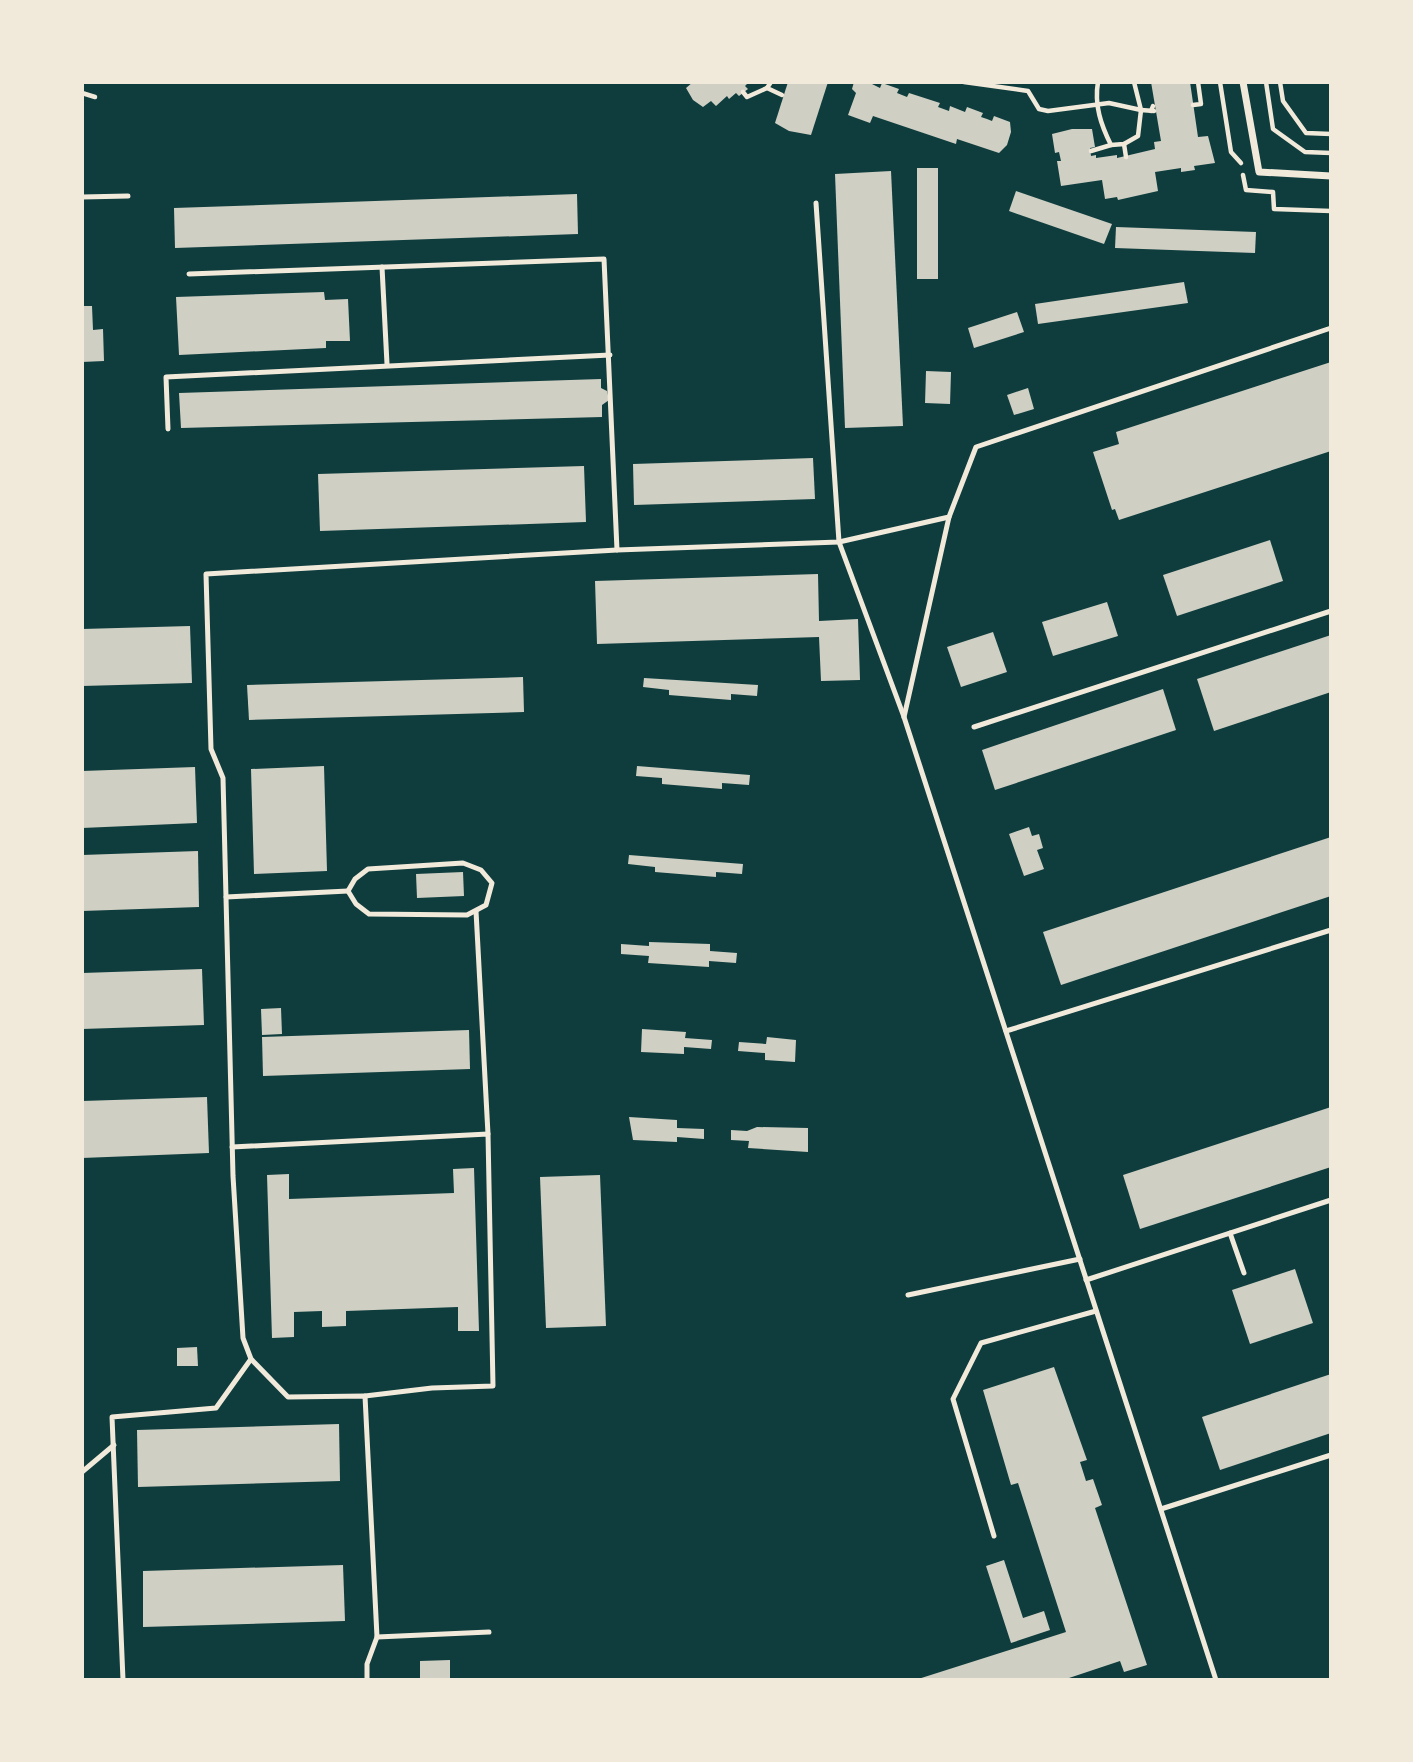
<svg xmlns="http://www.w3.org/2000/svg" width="1413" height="1762" font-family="Georgia,serif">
<rect width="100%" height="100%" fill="#0f3d3e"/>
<!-- building -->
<g fill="#cfcfc3">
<polygon points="693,82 749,82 745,86 748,89 739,96 736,93 729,99 727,96 716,106 711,101 703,107 693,100 686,88"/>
<polygon points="788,82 828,82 811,135 789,131 775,123"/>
<polygon points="854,82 868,82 880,88 882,83 899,89 897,93 907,97 909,93 940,103 938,107 949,111 950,106 965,112 967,107 983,113 981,117 987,119 992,121 994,116 1010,122 1011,132 1007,145 999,153 957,139 956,144 873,116 870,123 848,115 856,93 852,89"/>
<polygon points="1151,82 1190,82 1198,137 1208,136 1215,163 1194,166 1195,170 1181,172 1181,168 1155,172 1158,191 1118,200 1117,197 1105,199 1102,180 1061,186 1057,161 1061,161 1059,152 1055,153 1052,134 1072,129 1092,129 1095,147 1090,148 1091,156 1096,155 1096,158 1117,155 1117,158 1155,149 1154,142 1161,141"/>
<rect x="917" y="168" width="21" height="111"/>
<polygon points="891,171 903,426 845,428 835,174"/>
<polygon points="1016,191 1112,224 1104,244 1009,211"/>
<polygon points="577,194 578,234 175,248 174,208"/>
<polygon points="1116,227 1256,232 1255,253 1115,248"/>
<polygon points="1184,282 1188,303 1038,324 1035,304"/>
<polygon points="324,292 325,300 348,299 350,341 326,341 326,348 179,355 176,297"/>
<polygon points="82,306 92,306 93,330 103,329 104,361 82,362"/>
<polygon points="1017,312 1024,332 974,348 968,328"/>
<polygon points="1331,362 1331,451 1119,520 1115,509 1112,510 1093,452 1119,444 1116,432"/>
<polygon points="926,371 951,372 950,404 925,403"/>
<polygon points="601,379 601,388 607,391 609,400 602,405 602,417 181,428 179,393"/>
<polygon points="1028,388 1034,409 1014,415 1007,395"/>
<polygon points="813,458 815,499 634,505 633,464"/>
<polygon points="584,466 586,522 320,531 318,474"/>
<polygon points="1270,540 1283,581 1177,616 1163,575"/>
<polygon points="818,574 819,621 858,619 860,680 821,681 819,637 597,644 595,581"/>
<polygon points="1107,602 1118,636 1053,656 1042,622"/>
<polygon points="190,626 192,683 82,686 82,629"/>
<polygon points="993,632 1007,672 961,687 947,647"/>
<polygon points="1331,635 1331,692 1214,731 1197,679"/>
<polygon points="523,677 524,712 249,720 247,685"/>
<polygon points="644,678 758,685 757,696 731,694 731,700 669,695 669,690 643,687"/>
<polygon points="1163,689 1176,730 995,790 982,750"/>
<polygon points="324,766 327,871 254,874 251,769"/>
<polygon points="637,766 750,775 749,785 722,783 722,789 662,784 662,778 636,776"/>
<polygon points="195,767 197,823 82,828 82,771"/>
<polygon points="1029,827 1032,836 1039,834 1043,848 1037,850 1044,869 1024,876 1009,834"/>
<polygon points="1331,837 1331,896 1061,985 1043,932"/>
<polygon points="198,851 199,907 82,911 82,855"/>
<polygon points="629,855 743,864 742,874 716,872 716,877 655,872 655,867 628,864"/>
<polygon points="463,872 464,896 417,898 416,874"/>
<polygon points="649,942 710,944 710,951 737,953 736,963 709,961 709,967 648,963 649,956 621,954 621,944 649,946"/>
<polygon points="202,969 204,1025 82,1029 82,973"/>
<polygon points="281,1008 282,1034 262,1035 261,1009"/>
<polygon points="642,1029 686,1032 685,1038 712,1040 711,1049 684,1047 684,1054 641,1052"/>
<polygon points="469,1030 470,1069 263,1076 262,1037"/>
<polygon points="767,1037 796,1040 795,1062 765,1060 765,1053 738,1051 739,1042 766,1044"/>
<polygon points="207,1097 209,1153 82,1158 82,1101"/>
<polygon points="1331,1107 1331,1167 1140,1229 1123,1175"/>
<polygon points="629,1117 677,1120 677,1128 704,1129 704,1139 677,1137 677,1142 633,1140"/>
<polygon points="757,1127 808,1128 808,1152 748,1148 749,1141 731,1140 731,1130 747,1131"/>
<polygon points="474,1168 479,1331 458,1331 458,1307 346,1311 346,1326 322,1327 322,1311 294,1312 294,1337 272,1338 267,1175 289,1174 289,1199 454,1193 453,1169"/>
<polygon points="600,1175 606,1326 546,1328 540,1177"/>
<polygon points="1295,1269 1313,1323 1250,1344 1232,1290"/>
<polygon points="197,1347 198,1366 177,1366 177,1348"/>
<polygon points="1054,1367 1087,1460 1080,1462 1086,1481 1093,1479 1102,1505 1095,1508 1147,1665 1124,1672 1120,1661 1063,1680 915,1680 1066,1632 1018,1483 1011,1485 983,1390"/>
<polygon points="1331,1374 1331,1433 1220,1470 1202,1417"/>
<polygon points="339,1424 340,1481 138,1487 137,1430"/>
<polygon points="1004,1560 1023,1618 1044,1611 1050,1630 1011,1643 986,1566"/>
<polygon points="343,1565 345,1621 143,1627 143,1571"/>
<polygon points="450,1660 450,1680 420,1680 420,1661"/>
</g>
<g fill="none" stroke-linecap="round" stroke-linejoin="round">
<!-- path -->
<g stroke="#f1e9da" stroke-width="4.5">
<polyline points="771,82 767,88 782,95"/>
<polyline points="964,82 1028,91 1039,109 1048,111 1109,103 1141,110 1134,82"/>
<path d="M1098 82C1094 105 1101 125 1111 145L1124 144 1138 136 1141 110 1154 111"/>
<polyline points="1220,82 1231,152 1241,163"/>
<polyline points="1266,82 1273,129 1305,152 1331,153"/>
<polyline points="1280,82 1283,101 1306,133 1331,134"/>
<polyline points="743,92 747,97 767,88"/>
<polyline points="82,93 95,97"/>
<polyline points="1193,105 1201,104 1198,82"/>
<polyline points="1151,111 1153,106"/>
<polyline points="1124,144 1126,157"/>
<polyline points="1091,151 1111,145"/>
<polyline points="1243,175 1246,190 1273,192 1274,209 1331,211"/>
</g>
<!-- service -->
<g stroke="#f1e9da" stroke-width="5">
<polyline points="82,197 128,196"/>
<polyline points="816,203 839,542 904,717 1216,1680"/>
<polyline points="382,267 387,364"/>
<polyline points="189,274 604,259 617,550"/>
<polyline points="168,429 166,377 610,355"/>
<polyline points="904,717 949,517"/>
<polyline points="974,727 1331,611"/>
<polygon points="463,863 481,870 492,883 486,905 467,915 369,914 356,904 348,891 355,879 368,869"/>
<polyline points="226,897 348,891"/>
<polyline points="476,911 488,1134"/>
<polyline points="1006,1031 1331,930"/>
<polyline points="232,1147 488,1134 493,1386 432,1388 365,1396"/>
<polyline points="1230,1233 1244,1273"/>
<polyline points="1086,1280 1331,1200"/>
<polyline points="908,1295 1080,1259"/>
<polyline points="82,1472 114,1445"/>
<polyline points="1161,1509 1331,1455"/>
<polyline points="994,1536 953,1399 981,1343 1096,1311"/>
<polyline points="377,1637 489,1632"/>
<polyline points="123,1680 112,1417 216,1408 251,1359"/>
<polyline points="367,1680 367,1664 377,1637 365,1396 288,1397 251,1359 243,1338 233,1176 223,778 211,749 206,574 617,550 839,542 949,517 976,447 1331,328"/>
</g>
<!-- minor -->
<polyline stroke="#f1e9da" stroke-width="7" points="1243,82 1259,172 1331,176"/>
</g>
<!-- border -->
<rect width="1413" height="1762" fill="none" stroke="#f1e9da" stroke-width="168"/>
</svg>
